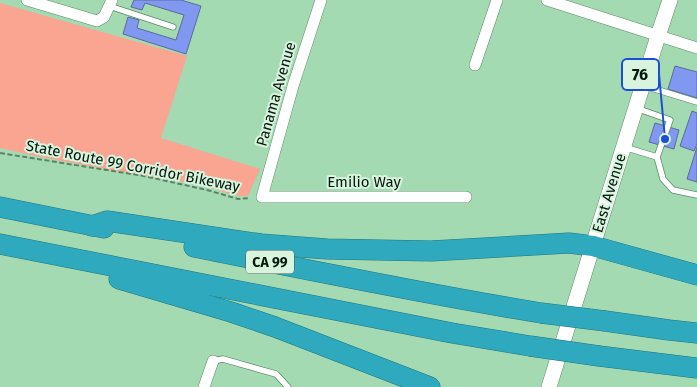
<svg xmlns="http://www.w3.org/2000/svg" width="697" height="387" font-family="'Fira Sans',sans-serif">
<rect width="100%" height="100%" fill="#a4dab1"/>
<!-- green -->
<path fill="#faa492" d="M0 3 187 56 161 138 260 169 248 196C230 197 214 187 196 184 131 173 65 163 0 148Z"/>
<!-- building -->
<g fill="#8198f0" stroke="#5c6a9b">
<polygon points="134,0 181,0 201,6 186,54 123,34 128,17 139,20 137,28 176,40 184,15 145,3 142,10 131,7"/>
<polygon points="675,66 697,72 697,98 668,89"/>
<polygon points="692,111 697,113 697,144 694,151 680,146"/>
<polygon points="655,123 679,130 674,149 649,142"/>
<polygon points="697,147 697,182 687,179"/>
</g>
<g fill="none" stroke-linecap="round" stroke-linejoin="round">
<defs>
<g id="service">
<polyline points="109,6 173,27"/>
<polyline points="645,86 697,102"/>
<polyline points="636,108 670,120 657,157 663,179 673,190 697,195"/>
<polyline points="624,147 657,157"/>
<polyline points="213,361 223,359 276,374 288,387"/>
</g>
<g id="minor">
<polyline points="27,0 97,21 104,17 112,0"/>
<polyline points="321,0 293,86 262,197 466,197"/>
<polyline points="547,0 697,48"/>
<polyline points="475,65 497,0"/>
<polyline points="204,387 213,361"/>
</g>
<polyline id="secondary" points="549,387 658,36 670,0"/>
<g id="motorway">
<polyline points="0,207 104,228"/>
<polyline points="92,226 107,221 261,244 327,249 431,251 569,243 593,246 697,275"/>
<polyline points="0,244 452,333 530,346"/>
<path d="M194 247C309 270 425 294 541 313"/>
<polyline points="119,279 231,312 275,327 430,387"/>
<polyline points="605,321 669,330 697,333"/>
<polyline points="599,356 697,368"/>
</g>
</defs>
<!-- service casing -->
<use href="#service" stroke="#588b66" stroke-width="7"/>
<!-- minor casing -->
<use href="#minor" stroke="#588b66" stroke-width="12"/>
<!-- secondary casing -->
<use href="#secondary" stroke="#588b66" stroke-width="16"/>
<!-- motorway casing -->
<use href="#motorway" stroke="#207780" stroke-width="21"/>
<!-- path -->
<polyline stroke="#5c8367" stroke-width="2" stroke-dasharray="5 2.5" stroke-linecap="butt" points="0,153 144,176 207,190 238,199 250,198"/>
<!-- service -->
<use href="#service" stroke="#fff" stroke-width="5.5"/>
<!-- minor -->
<use href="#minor" stroke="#fff" stroke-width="11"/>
<!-- secondary -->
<use href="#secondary" stroke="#fff" stroke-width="15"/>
<!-- motorway -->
<use href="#motorway" stroke="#2ea9be" stroke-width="20"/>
<defs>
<g id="motorway-bridge">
<polyline points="541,313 605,321"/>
<polyline points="530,346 599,356"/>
</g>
</defs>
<!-- motorway-bridge casing -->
<use href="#motorway-bridge" stroke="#207780" stroke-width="21" stroke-linecap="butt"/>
<!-- motorway-bridge -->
<use href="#motorway-bridge" stroke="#2ea9be" stroke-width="20"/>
</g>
<g text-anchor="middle" stroke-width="4" stroke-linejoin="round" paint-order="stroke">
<!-- shield labels -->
<rect fill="#d8f3de" stroke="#445b4b" stroke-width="1" x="246" y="250.5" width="48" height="23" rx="4"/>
<g font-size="14" font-weight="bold" fill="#051a0c">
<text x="270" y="267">CA 99</text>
</g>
<!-- street labels -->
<g font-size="15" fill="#051a0c" stroke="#d8f3de">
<text transform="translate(276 94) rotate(-74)" y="5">Panama Avenue</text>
<text transform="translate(133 166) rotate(11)" y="5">State Route 99 Corridor Bikeway</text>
<text x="364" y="187">Emilio Way</text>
<text transform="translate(609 193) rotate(-73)" y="5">East Avenue</text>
</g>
</g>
<!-- callouts -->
<path fill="none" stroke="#1d4ed8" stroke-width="2" d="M665 139L659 74"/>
<circle fill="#1d4ed8" stroke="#d8f3de" stroke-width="2" cx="665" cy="139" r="5"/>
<rect fill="#d8f3de" stroke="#1d4ed8" stroke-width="2" x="622" y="59" width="37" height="31" rx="5"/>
<g font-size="16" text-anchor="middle" font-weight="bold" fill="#051a0c">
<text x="640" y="80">76</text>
</g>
</svg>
